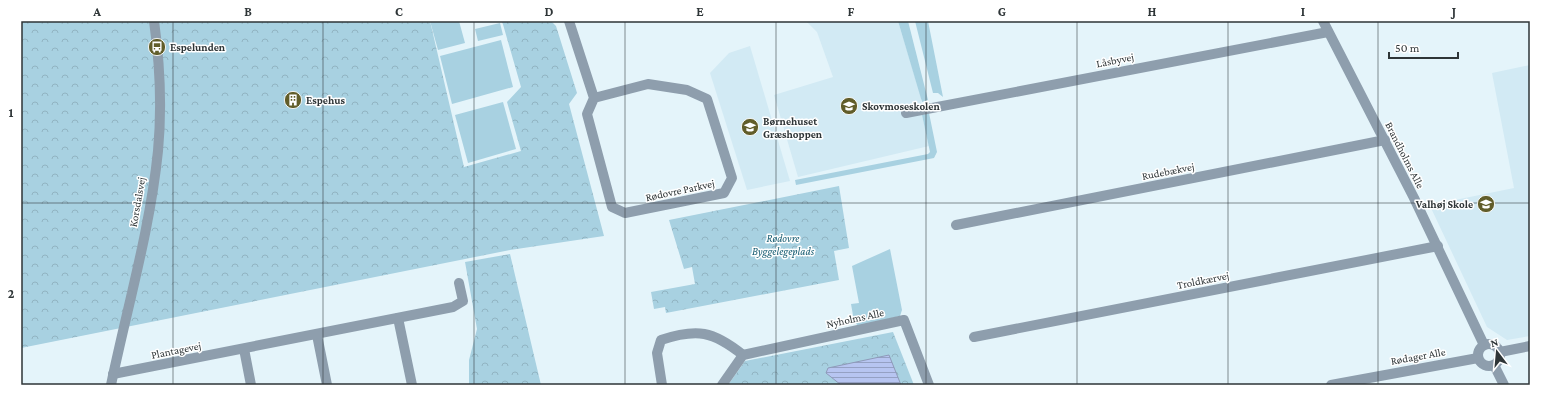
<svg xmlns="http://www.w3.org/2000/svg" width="1551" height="406" font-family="'Crimson Pro',serif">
<defs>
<pattern id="forest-crowns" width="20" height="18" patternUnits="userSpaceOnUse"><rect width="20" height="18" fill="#a8d1e1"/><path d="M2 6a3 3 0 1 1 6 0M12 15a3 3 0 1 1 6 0" fill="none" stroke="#91b4c2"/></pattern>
<pattern id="water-rules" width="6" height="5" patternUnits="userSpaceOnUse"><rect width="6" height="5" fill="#b7c5f1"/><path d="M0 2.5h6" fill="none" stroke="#95a1c4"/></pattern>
</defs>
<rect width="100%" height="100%" fill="#e4f4fa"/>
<!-- built -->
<g fill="#d2eaf4">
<polygon points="806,21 898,21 921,97 922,115 929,146 798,177 774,95 833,77 817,32"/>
<polygon points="750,46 790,181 747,190 710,73 729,53"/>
<polygon points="1530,65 1530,336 1507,340 1487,327 1431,208 1455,200 1514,188 1492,73"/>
</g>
<!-- green -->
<g fill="#a8d1e1">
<polygon points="430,21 459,21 465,43 438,50"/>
<polygon points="898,21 908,21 928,100 922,102"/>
<polygon points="915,21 928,21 943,97 938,93 933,93"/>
<polygon points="500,23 503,35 478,41 475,29"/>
<polygon points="501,40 513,87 452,104 440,56"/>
<polygon points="503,102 516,149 468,163 455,115"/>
<polygon points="929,113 937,152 934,158 796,185 795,180 928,154 930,152 922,115"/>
<polygon points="890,249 902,310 900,316 858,326 854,321 851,304 859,303 852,266"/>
</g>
<!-- forest -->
<g fill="url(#forest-crowns)">
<polygon points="21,21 430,21 464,167 521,151 507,102 521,87 502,21 551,21 556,26 577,93 569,104 604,236 510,250 21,348"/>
<polygon points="839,186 849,248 834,251 839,280 666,313 665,307 654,309 651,292 695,284 692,267 684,269 669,220"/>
<polygon points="510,254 541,385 469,385 469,360 477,329 465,262"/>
<polygon points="893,332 914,385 728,385 745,361"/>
</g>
<!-- water -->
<polygon fill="url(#water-rules)" stroke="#8e9ab9" points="889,355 901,385 841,385 826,373 828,368"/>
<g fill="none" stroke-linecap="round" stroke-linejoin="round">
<!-- minor -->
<g stroke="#8e9ead" stroke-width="10">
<polyline points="569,21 594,98 587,114 612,207 625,213 724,193 732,178 707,99 687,90 648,84 594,98"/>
<polyline points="1323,21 1414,198 1484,345"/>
<polyline points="906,113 1328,32"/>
<polyline points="956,225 1385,140"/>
<polyline points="398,318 412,385"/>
<polyline points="317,335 327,385"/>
<polyline points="974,337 1438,246"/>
<circle cx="1489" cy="355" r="11"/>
<polyline points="244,349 251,385"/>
<polyline points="1500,352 1530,346"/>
<polyline points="1494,365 1504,385"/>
<polyline points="113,374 453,307 463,301 459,283"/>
<path d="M111 385C127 308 150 230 158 151 162 108 160 64 154 21"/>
<path d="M662 385 657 353 661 340C697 328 713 331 743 355"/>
<polyline points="722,385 743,355 904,320 929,385"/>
<polyline points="1331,385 1478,358"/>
</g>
</g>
<!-- grid -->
<path fill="none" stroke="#2e3537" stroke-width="1" stroke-opacity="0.55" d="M173 21V385M323 21V385M474 21V385M625 21V385M776 21V385M926 21V385M1077 21V385M1228 21V385M1378 21V385M21 203H1530"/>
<!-- icons -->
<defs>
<symbol id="bus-disc" viewBox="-11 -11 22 22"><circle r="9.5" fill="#615d2a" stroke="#fff"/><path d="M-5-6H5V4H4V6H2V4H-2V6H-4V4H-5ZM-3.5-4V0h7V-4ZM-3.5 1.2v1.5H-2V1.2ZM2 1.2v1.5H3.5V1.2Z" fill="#fff"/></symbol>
<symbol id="building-disc" viewBox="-11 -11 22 22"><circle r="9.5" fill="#615d2a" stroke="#fff"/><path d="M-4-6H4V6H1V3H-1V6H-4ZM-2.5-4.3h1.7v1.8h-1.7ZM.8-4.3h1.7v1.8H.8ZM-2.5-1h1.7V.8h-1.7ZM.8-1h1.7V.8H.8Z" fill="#fff"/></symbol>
<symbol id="school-disc" viewBox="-11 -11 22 22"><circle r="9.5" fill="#615d2a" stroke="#fff"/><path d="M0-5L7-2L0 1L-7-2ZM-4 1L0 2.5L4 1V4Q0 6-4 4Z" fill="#fff"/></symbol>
</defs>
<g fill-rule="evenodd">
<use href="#bus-disc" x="147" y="37" width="20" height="20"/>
<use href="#building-disc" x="283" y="90" width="20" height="20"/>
<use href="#school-disc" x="839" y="96" width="20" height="20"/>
<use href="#school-disc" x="740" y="117" width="20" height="20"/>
<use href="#school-disc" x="1476" y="194" width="20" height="20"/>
</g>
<g text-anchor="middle" stroke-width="3" stroke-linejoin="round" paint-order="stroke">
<!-- poi labels -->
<g font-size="11" font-weight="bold" fill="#2e3537" stroke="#fff" text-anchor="start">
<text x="170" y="51">Espelunden</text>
<text x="306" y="104">Espehus</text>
<text x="862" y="110">Skovmoseskolen</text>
<text x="763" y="125">Børnehuset<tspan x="763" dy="13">Græshoppen</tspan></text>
<text x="1473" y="208" text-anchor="end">Valhøj Skole</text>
</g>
<!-- street labels -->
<g font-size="11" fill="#2e3537" stroke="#fff">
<text transform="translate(1115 60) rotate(-11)" y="4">Låsbyvej</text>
<text transform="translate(1405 155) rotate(63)" y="4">Brandholms Alle</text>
<text transform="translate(1168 171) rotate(-11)" y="4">Rudebækvej</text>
<text transform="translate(680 190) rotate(-12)" y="4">Rødovre Parkvej</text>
<text transform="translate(137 202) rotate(-80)" y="4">Korsdalsvej</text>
<text transform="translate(1203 280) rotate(-11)" y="4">Troldkærvej</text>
<text transform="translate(855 318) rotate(-12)" y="4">Nyholms Alle</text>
<text transform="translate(176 350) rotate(-11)" y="4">Plantagevej</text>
<text transform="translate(1418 356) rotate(-10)" y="4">Rødager Alle</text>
</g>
<!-- park labels -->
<g font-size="11" font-style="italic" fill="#135a70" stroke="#fff">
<text x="783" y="242">Rødovre<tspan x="783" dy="13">Byggelegeplads</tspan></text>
</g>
</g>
<!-- border -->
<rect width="1551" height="406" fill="none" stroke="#ffffff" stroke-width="44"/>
<!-- north arrow -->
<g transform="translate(1497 352) rotate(344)" stroke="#ffffff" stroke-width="3" paint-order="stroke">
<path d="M0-3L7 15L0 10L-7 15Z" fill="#2e3537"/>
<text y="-6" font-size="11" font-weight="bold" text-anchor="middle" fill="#2e3537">N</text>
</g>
<!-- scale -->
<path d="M1389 52v6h69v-6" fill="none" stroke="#2e3537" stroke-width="2"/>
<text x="1395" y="52" font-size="12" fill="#2e3537" stroke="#ffffff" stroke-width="3" paint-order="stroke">50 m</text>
<rect x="22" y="22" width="1507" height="362" fill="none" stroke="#2e3537" stroke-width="1.5"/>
<g font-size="13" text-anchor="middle" font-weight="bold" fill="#2e3537">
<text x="97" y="16">A</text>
<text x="248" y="16">B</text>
<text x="399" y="16">C</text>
<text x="549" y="16">D</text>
<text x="700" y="16">E</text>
<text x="851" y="16">F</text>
<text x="1002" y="16">G</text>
<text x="1152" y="16">H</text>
<text x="1303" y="16">I</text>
<text x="1454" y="16">J</text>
<text x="11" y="117">1</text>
<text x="11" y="298">2</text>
</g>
</svg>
